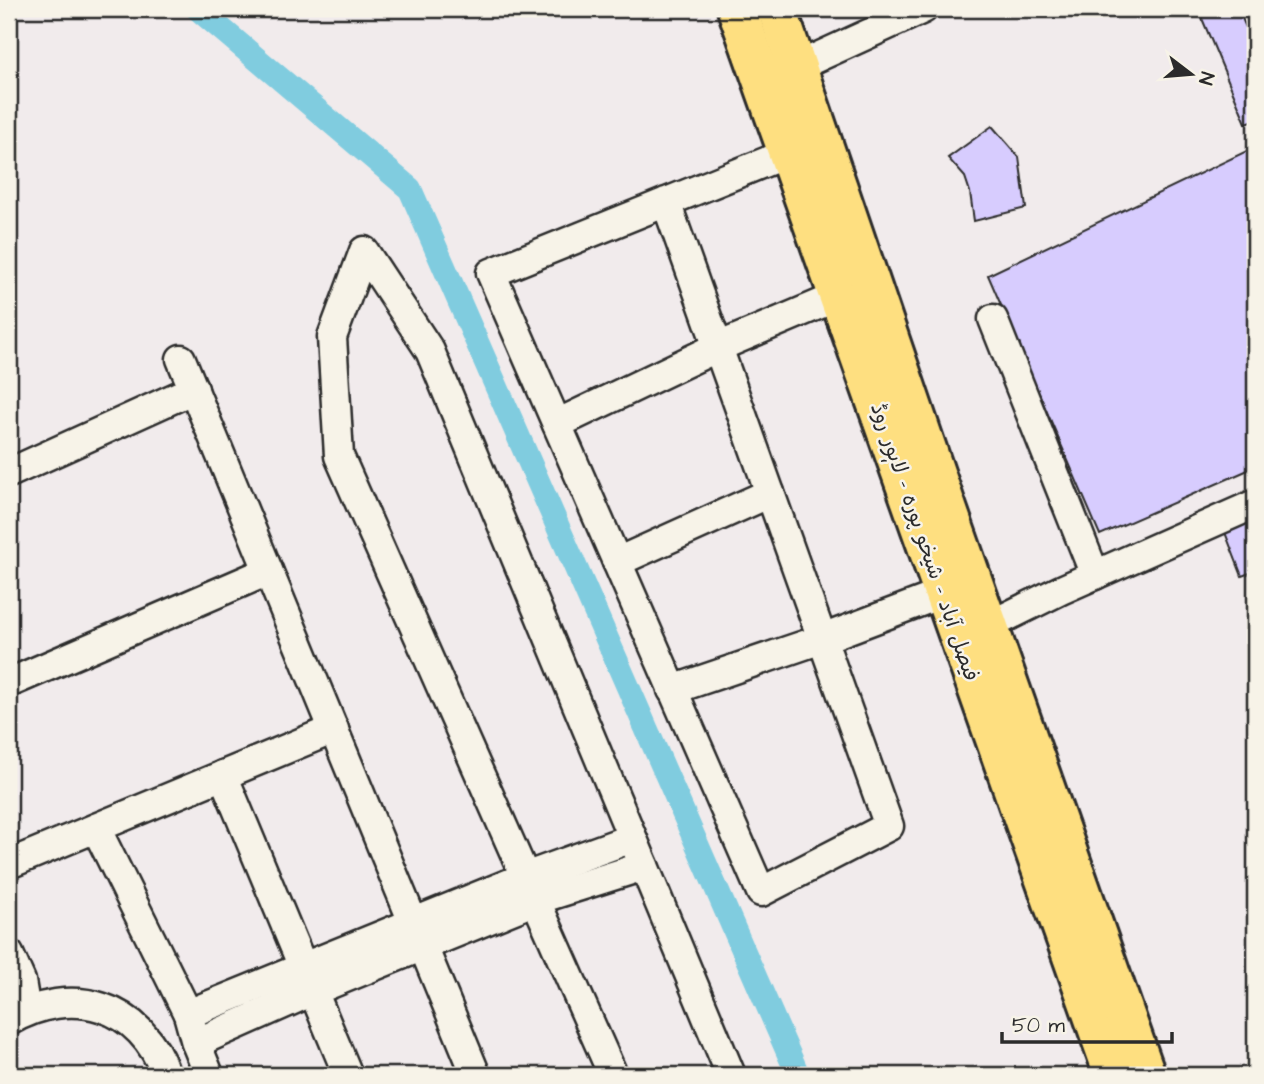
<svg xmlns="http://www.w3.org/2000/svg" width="1264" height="1084" font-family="'Architects Daughter','Playpen Sans Arabic',sans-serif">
<rect width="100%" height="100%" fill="#f1ebec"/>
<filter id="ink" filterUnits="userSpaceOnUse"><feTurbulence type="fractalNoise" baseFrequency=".0143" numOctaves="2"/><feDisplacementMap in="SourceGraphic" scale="14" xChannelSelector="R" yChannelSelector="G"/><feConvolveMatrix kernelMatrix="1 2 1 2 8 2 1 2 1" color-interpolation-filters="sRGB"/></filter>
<g filter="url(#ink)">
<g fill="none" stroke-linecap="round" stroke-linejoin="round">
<!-- canal -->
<polyline stroke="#80ccdf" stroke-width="24" points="198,9 410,189 798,1075"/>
</g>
<!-- building -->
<g fill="#d7ccfe" stroke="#2b2b2b" stroke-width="2">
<polygon points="1198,9 1238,9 1255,48 1255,120 1246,123"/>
<polygon points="992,126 1019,157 1026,208 974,221 970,192 965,177 948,158"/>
<polygon points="1255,147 1255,467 1100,535 988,275"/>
<polygon points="1255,509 1255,571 1242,576 1221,522"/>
</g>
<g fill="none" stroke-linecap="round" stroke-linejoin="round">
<defs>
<g id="minor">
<polyline points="796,67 923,9"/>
<polyline points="666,202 889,826 761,892 491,273 788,153"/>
<polyline points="993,319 1095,575"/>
<polyline points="181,359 476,1075"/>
<polyline points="557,424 718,347 839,296"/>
<polyline points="9,473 194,389"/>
<polyline points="617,562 770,493"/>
<polyline points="988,626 1061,590 1255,504"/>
<polyline points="9,683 268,571"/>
<polyline points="672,690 822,639 944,593"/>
<polyline points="223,775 348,1075"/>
<polyline points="96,828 188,1014 196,1043 209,1075"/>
<polyline points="9,864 334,729"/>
<polyline points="9,954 21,981 26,1011"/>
<polyline points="188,1014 525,877 632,838"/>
<path d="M9 1021C71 984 142 1004 166 1075"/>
<polyline points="196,1043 313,991 536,900 644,866"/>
<polyline points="613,1075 339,456 332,337 364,251 430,351 731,1075"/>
</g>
<g id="highway">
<polyline points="737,9 1114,1075"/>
<polyline points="777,9 948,511 1146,1075"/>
</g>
</defs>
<!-- minor casing -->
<use href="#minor" stroke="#2b2b2b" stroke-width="33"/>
<!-- highway casing -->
<use href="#highway" stroke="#2b2b2b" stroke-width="44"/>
<!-- minor -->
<use href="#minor" stroke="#f7f3e8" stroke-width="28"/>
<!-- highway -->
<use href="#highway" stroke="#fedf80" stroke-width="38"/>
</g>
</g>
<g text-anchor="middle" stroke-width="5" stroke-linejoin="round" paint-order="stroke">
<!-- street labels -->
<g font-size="21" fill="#2b2b2b" stroke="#f7f3e8">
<text transform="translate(925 542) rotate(71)" y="7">فیصل آباد - شیخو پورہ - لاہور روڈ</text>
</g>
</g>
<!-- margin -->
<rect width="1264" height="1084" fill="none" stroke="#f7f3e8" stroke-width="35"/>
<rect x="18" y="18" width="1229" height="1049" fill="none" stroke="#2b2b2b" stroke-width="2.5" filter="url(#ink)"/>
<!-- north arrow -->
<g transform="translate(1191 74) rotate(106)" stroke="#f7f3e8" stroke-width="5" paint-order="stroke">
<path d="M0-5L12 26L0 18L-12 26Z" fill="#2b2b2b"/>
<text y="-10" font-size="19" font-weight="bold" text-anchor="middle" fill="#2b2b2b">N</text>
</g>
<!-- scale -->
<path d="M1002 1032v10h170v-10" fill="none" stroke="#2b2b2b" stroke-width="3.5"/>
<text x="1012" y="1032" font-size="21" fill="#2b2b2b" stroke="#f7f3e8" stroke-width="5" paint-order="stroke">50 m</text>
</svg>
